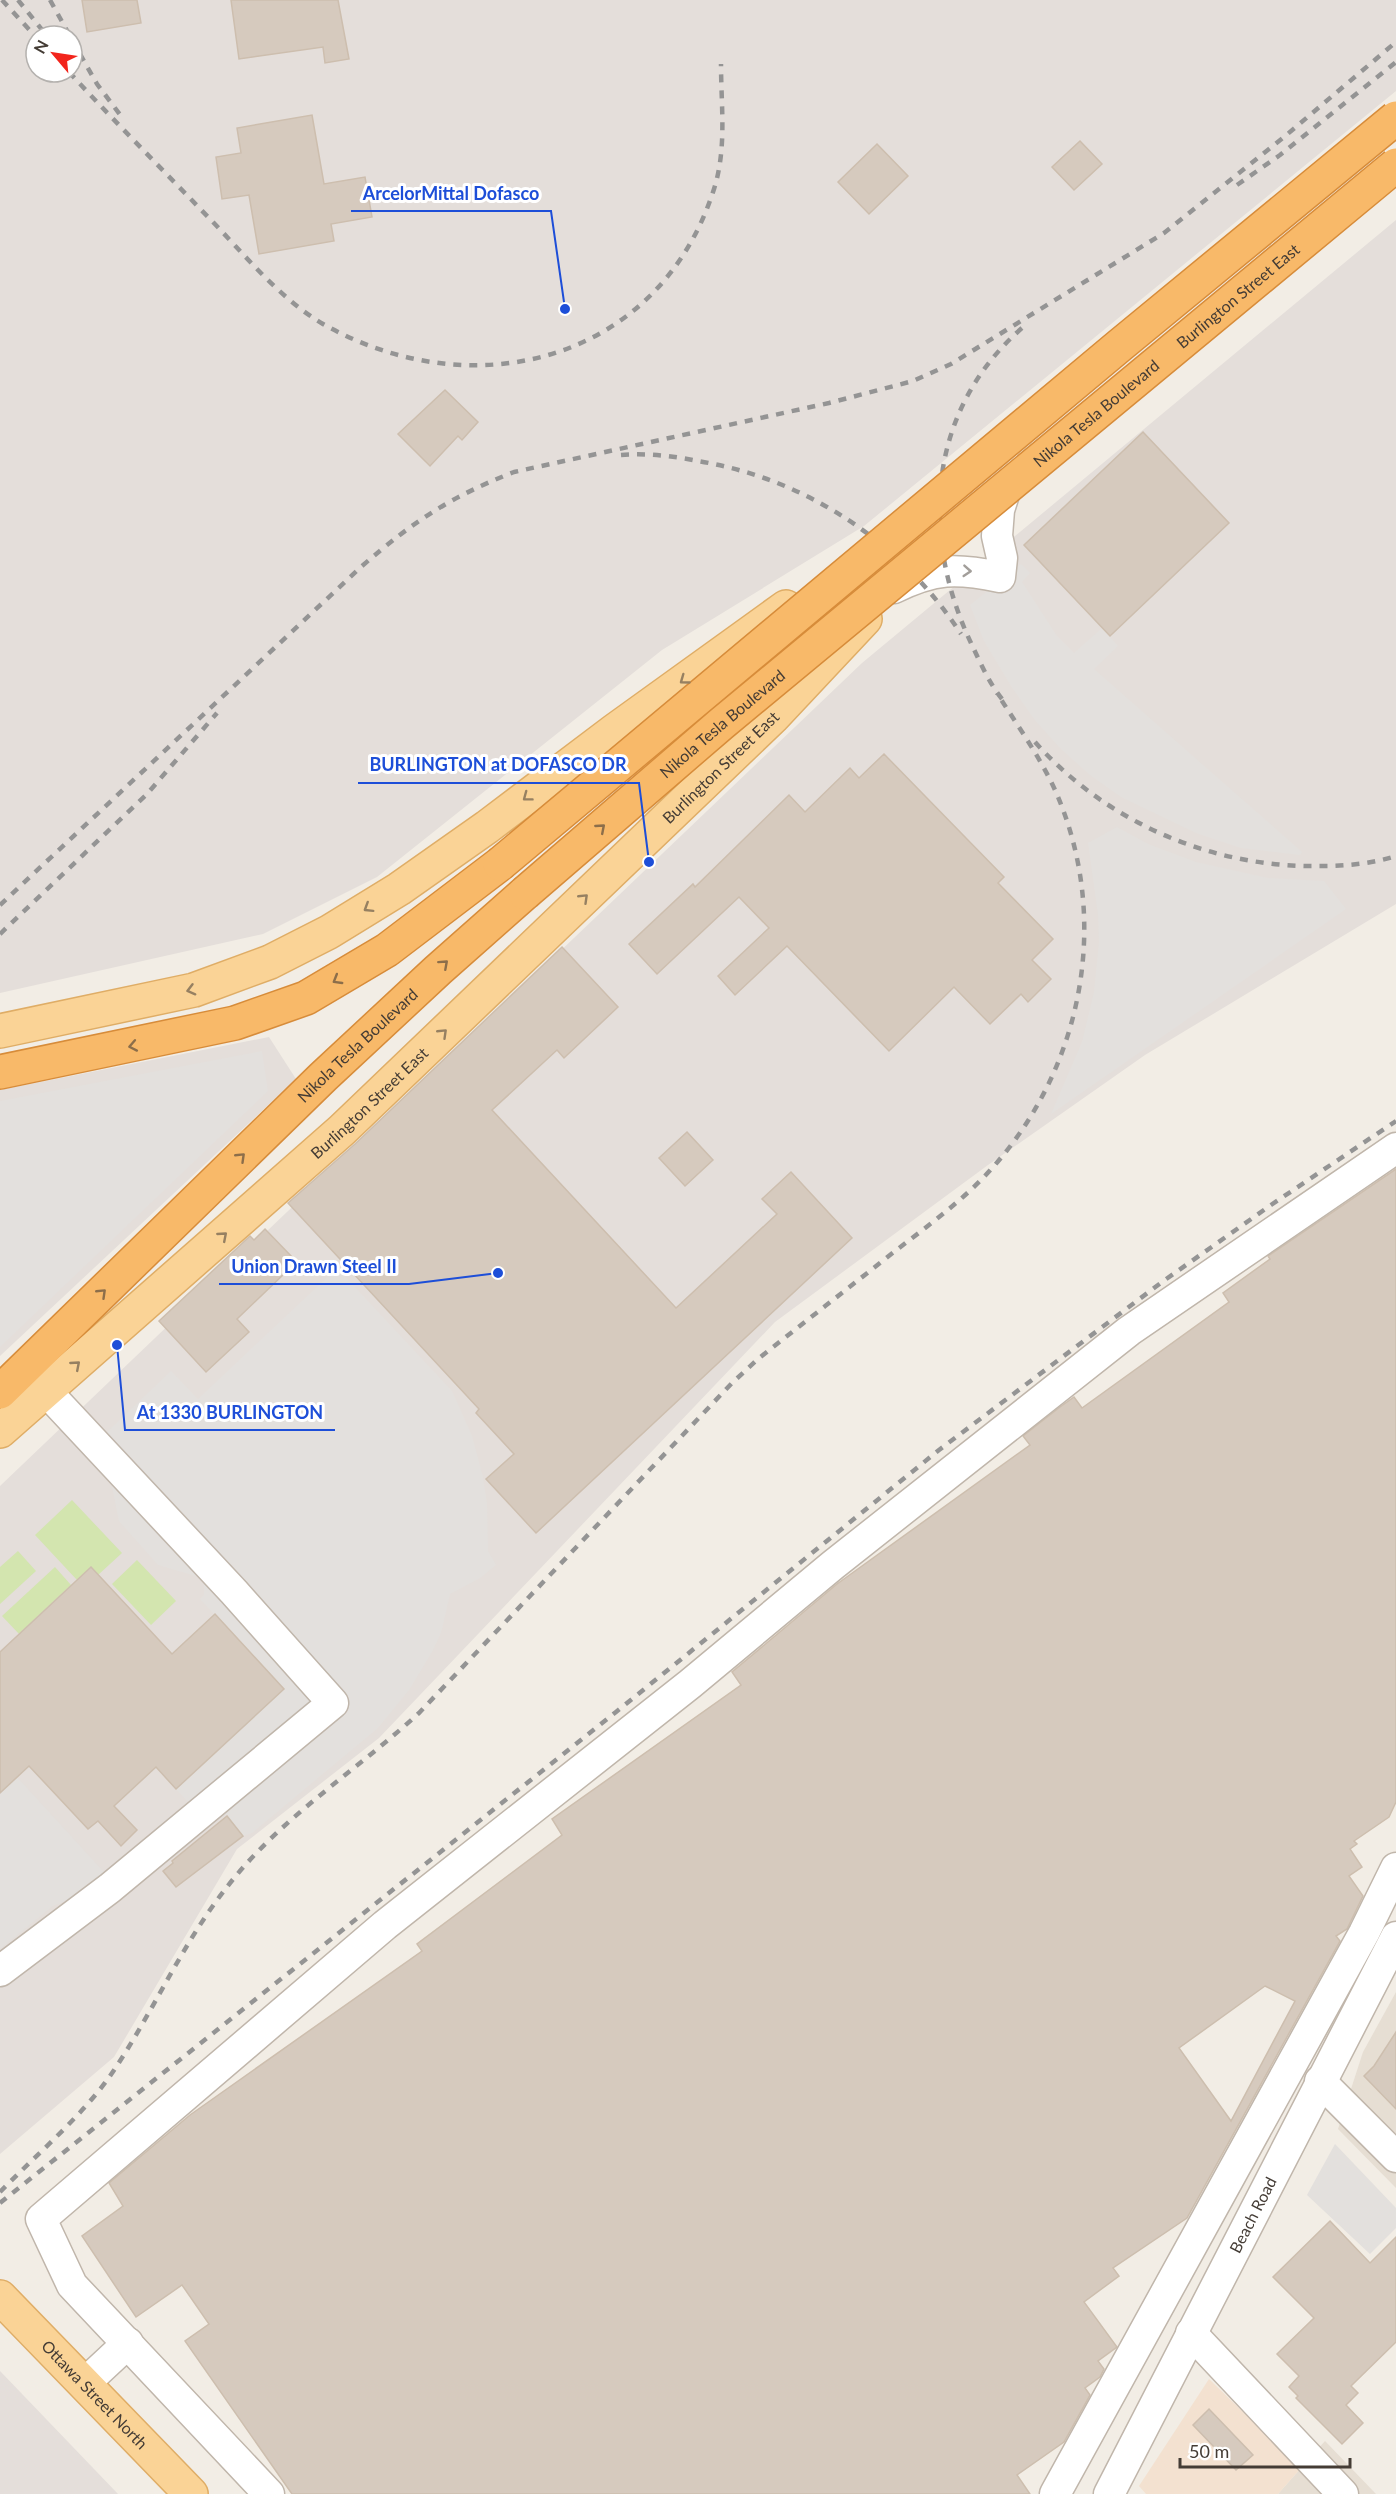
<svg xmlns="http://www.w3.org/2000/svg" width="1396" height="2494" font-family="Lato,sans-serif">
<rect width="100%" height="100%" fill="#f2ede5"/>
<!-- residential -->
<g fill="#e6ded3">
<polygon points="1396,1992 1396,2188 1338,2129 1363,2052"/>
<polygon points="1325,2441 1376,2494 1278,2494"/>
</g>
<!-- commercial -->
<polygon fill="#f3e1d0" points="1209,2379 1301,2468 1278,2494 1146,2494 1139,2486"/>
<!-- industrial -->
<g fill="#e4deda" fill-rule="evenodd">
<path d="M0 0H1396V91L864 526 662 650 377 877 263 934 0 993ZM36 36H72V72H36Z"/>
<polygon points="1396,220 1396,904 1145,1055 988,1165 775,1322 379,1738 237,1849 114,2057 0,2154 0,1486 862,663"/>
<polygon points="269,1037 296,1079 0,1356 0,1090"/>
<polygon points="0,2371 118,2494 0,2494"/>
</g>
<!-- green -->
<g fill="#d3e5af">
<polygon points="72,1500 122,1553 98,1575 91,1567 77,1580 35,1535"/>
<polygon points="18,1551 36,1571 0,1604 0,1567"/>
<polygon points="137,1560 176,1601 151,1625 112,1584"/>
<polygon points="55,1567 71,1585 19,1634 2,1616"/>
</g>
<!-- parking -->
<g fill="#e3e0dd">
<polygon points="1021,564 1030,573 1022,582 1057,636 1074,653 1102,628 1118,646 1094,669 1302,852 1300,855 1241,848 1196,833 1121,797 1090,775 1060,748 1034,719 1011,686 984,641 970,605"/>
<polygon points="1117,827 1148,844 1196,862 1268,878 1324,881 1346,909 1051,1114 1082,1042 1094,992 1099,942 1098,915 1088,843"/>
<polygon points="262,1051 268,1091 0,1347 0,1101"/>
<polygon points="337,1268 452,1391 472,1436 483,1477 487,1504 488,1551 496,1565 480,1578 450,1594 441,1633 432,1652 409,1690 378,1728 252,1833 243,1836 227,1815 189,1803 176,1789 284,1689 200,1599 204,1595 204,1583 199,1577 158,1565 119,1521 111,1482 84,1454 171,1371 198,1399"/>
<polygon points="17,1777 104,1872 76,1897 53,1906 0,1949 0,1793"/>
<polygon points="1335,2144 1396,2208 1396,2228 1370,2254 1307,2195"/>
</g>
<!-- building -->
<g fill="#d6cabe" stroke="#cdbeae" stroke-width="1.5" fill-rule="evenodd">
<polygon points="82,0 137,0 141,23 87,32"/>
<polygon points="231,0 338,0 349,59 325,63 323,47 239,59"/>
<polygon points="312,115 324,184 365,177 372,217 331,224 334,241 259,254 249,195 222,199 216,157 241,153 237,128"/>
<polygon points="1080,141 1102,164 1074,190 1052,167"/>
<polygon points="877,144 908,176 869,214 838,182"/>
<polygon points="445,390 478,422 462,440 458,436 430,466 398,434"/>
<polygon points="1143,432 1229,523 1110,636 1024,545"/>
<polygon points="884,754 1004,877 998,883 1053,939 1032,960 1051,979 1028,1002 1021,994 990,1024 954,987 889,1051 787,946 735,995 718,976 769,928 739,897 657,974 629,944 693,884 695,887 789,795 805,812 850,768 859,778"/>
<polygon points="562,947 618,1007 564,1058 557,1050 492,1110 676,1308 777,1214 762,1199 791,1172 852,1238 536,1533 486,1479 514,1454 476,1413 479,1409 288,1203 355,1144"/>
<polygon points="687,1132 713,1160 685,1186 659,1158"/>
<path d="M1396 1169V1802L1389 1817 1354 1841 1357 1844 1350 1849 1362 1867 1349 1876 1363 1896 1347 1929 1336 1936 1340 1941 1187 2218 1113 2268 1119 2276 1084 2302 1117 2347 1098 2361 1104 2369 1100 2377 1085 2388 1090 2395 1064 2442 1017 2475 1030 2494H292L185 2341 209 2324 182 2285 136 2317 82 2236 123 2206 109 2183 190 2115 422 1951 417 1944 562 1835 552 1819 741 1685 732 1672 837 1584 1030 1445 1023 1436 1060 1407 1074 1397 1082 1408 1229 1302 1223 1293 1270 1259 1268 1256ZM1265 1986 1295 2001 1231 2121 1179 2048Z"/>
<polygon points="265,1229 293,1258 281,1269 285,1273 237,1319 249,1332 206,1372 159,1321 250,1236 254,1240"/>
<polygon points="91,1567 172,1654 215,1614 284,1689 176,1789 156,1767 114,1806 137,1830 121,1846 98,1821 88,1829 29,1766 0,1793 0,1652"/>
<polygon points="227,1816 243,1836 176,1887 163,1871 173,1863 172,1861"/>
<polygon points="1396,2032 1396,2109 1364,2076 1374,2066"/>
<polygon points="1330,2221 1370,2263 1396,2237 1396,2342 1351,2386 1358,2393 1346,2405 1363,2423 1342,2444 1296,2398 1298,2396 1289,2387 1299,2376 1277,2354 1314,2318 1273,2277"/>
<polygon points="1209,2409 1253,2455 1236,2470 1193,2425"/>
</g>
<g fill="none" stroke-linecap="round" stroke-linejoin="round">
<defs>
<g id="minor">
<path d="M894 588C935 568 956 568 1000 577L1002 558 997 536 999 510 1005 491"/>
<polyline points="0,1971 110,1888 333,1703 234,1592 46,1391"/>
<polyline points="1320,2081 1396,2157"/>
<polyline points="1191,2333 1343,2494"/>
<polyline points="84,2384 128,2343"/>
<polyline points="269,2494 72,2285 41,2219 385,1925 690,1684 833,1565 1129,1331 1396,1148"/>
<polyline points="1055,2494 1364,1933 1396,1868"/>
<path id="s1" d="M1109 2494 1396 1937"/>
</g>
<g id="major">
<polyline points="0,1031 194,990 270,962 329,932 399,889 487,827 614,731 786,607"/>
<path id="s2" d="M0 1431 342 1130 774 716 865 619"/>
<path id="s3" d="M0 2297 191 2494"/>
</g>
<g id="highway">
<polyline points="0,1072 235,1023 306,998 387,950 500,864"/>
<path id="s4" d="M0 1392 323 1077 438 970 525 893"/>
</g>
</defs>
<!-- minor casing -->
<use href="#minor" stroke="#c0b6ab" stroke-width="33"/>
<!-- major casing -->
<use href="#major" stroke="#dfad66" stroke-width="36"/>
<!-- highway casing -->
<use href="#highway" stroke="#d78c3a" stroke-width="36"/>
<!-- minor -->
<use href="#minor" stroke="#fff" stroke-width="30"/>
<!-- major -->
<use href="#major" stroke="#fad396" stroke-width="33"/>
<!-- highway -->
<use href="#highway" stroke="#f8b969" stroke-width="33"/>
<!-- rail -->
<g stroke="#949494" stroke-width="4.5" stroke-dasharray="8 8" stroke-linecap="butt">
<polyline points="2,0 36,37"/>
<polyline points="18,0 47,36"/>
<polyline points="50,0 70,36"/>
<polyline points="72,40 97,84 121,116"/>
<path d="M69 72C115 122 163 170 210 219 245 255 279 298 323 324 473 409 659 362 714 189 727 148 721 106 721 64"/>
<polyline points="1237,185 1280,155 1396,62"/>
<path d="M621 455C647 453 673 456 698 461 807 479 901 542 961 634"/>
<path d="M1002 699C989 683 980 662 971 643 920 535 927 411 1022 328"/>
<path d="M1035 742C1106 822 1212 868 1319 866 1345 866 1371 864 1396 856"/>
<path d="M0 905 362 566C414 521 450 497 514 472L829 403 913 381 951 364 1164 233 1284 137 1396 42"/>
<polyline points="0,934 147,794 217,713"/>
<path d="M0 2192C35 2156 81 2117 110 2076 152 2015 181 1945 227 1887 280 1818 355 1772 419 1713L732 1383 758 1359C802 1324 846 1290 890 1255 921 1231 953 1208 981 1180 1077 1082 1111 936 1062 807 1047 766 1020 730 997 693"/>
<polyline points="0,2203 616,1712 939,1450 1162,1282 1271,1205 1396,1121"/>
</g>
<defs>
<g id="highway-bridge">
<polyline points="500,864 1119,346 1396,118"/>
<path id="s5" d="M525 893 721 724 1396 165"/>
</g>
</defs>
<!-- highway-bridge casing -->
<use href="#highway-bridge" stroke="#d78c3a" stroke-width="36" stroke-linecap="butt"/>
<!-- highway-bridge -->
<use href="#highway-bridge" stroke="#f8b969" stroke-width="33"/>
</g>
<!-- one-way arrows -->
<defs><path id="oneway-chevron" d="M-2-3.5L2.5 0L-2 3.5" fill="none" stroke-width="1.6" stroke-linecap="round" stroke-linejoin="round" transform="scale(1.5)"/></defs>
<use stroke="#a29e9a" href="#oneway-chevron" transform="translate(967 571) rotate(4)"/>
<g stroke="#968061">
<use href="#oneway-chevron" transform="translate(684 680) rotate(144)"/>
<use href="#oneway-chevron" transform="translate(527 797) rotate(143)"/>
<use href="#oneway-chevron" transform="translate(584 898) rotate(-44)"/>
<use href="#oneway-chevron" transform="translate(368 908) rotate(148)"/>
<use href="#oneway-chevron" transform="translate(191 990) rotate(165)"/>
<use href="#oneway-chevron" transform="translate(443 1033) rotate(-44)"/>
<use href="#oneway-chevron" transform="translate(223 1236) rotate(-41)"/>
<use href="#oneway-chevron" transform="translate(76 1365) rotate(-41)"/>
</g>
<g stroke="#8c6e4a">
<use href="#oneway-chevron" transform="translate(601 828) rotate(-41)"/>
<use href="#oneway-chevron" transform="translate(444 964) rotate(-42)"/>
<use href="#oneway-chevron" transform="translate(337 980) rotate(149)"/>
<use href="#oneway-chevron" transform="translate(133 1046) rotate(169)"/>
<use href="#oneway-chevron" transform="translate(241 1157) rotate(-44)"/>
<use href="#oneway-chevron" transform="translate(102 1293) rotate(-44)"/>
</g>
<g text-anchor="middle" stroke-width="6" stroke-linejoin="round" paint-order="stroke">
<!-- street labels -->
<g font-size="16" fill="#443c35" stroke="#fff">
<text dy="6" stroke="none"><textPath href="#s5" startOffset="930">Burlington Street East</textPath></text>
<text dy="6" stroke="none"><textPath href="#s5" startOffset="746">Nikola Tesla Boulevard</textPath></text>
<text dy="6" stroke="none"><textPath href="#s5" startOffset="260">Nikola Tesla Boulevard</textPath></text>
<text dy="6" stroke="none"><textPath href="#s2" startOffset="980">Burlington Street East</textPath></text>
<text dy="6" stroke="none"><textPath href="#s4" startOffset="498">Nikola Tesla Boulevard</textPath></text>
<text dy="6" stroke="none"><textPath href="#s2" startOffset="494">Burlington Street East</textPath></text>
<text dy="6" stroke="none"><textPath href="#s1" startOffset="314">Beach Road</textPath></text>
<text dy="6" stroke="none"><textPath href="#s3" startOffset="136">Ottawa Street North</textPath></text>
</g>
</g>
<!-- callouts -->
<path fill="none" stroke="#1d4ed8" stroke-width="2" d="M565 309L551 211H351M649 862L639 783H358M498 1273L409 1284H219M117 1345L125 1430H335"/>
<g fill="#1d4ed8" stroke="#fff" stroke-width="2">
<circle cx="565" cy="309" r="6"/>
<circle cx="649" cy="862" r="6"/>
<circle cx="498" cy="1273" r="6"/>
<circle cx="117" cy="1345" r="6"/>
</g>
<g font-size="18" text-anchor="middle" font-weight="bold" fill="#1d4ed8" stroke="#fff" stroke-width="6" stroke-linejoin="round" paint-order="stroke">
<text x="451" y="200">ArcelorMittal Dofasco</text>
<text x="498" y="771">BURLINGTON at DOFASCO DR</text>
<text x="314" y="1273">Union Drawn Steel II</text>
<text x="230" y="1419">At 1330 BURLINGTON</text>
</g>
<!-- north arrow -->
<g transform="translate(54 54) rotate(299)"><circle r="28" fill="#ffffff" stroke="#b4b1ae" stroke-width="1.5"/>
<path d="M0-4.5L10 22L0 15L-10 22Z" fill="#f2251c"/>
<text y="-9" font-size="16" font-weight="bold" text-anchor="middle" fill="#443c35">N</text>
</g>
<!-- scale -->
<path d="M1180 2458v9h170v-9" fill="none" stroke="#443c35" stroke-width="3"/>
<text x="1189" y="2458" font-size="18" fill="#443c35" stroke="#ffffff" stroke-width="4.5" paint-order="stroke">50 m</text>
</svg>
